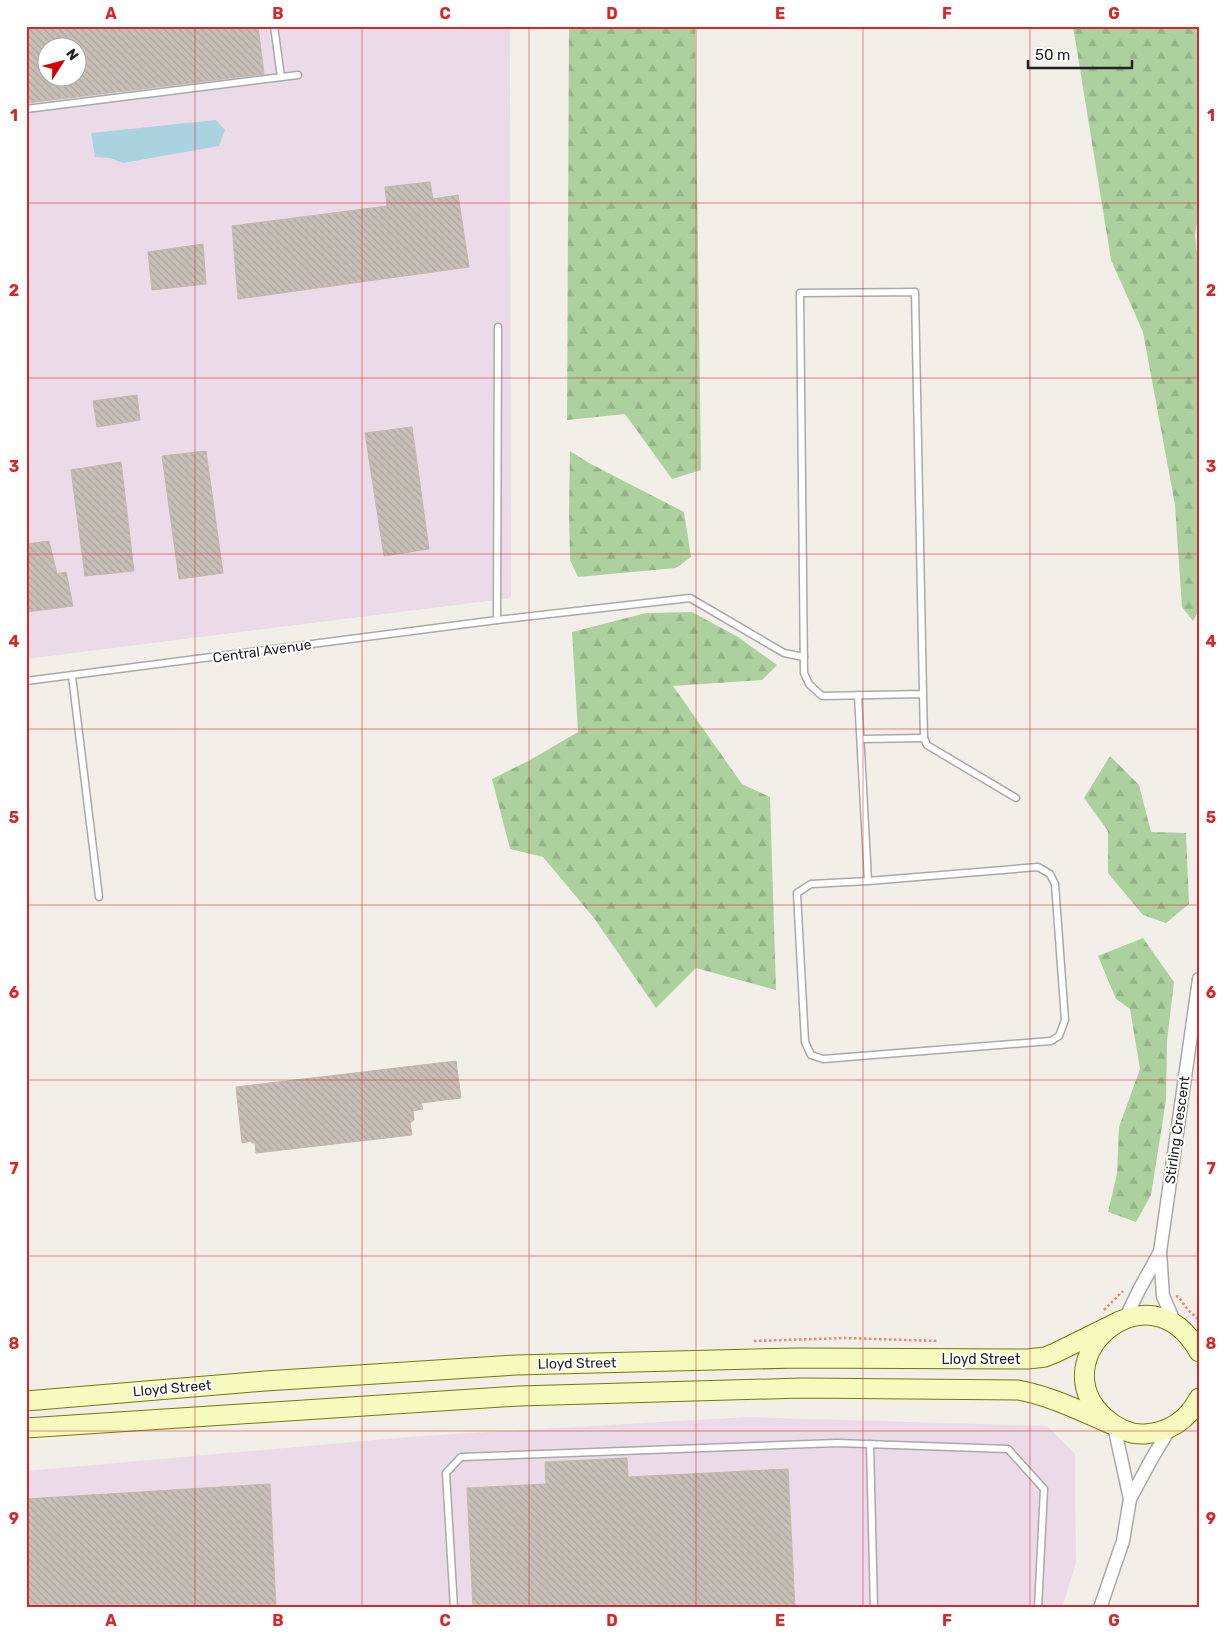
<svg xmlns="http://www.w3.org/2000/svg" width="1225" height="1634" font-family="Rubik,sans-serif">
<defs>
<pattern id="forest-firs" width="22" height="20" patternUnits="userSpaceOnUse" patternTransform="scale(1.25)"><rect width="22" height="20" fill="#add19e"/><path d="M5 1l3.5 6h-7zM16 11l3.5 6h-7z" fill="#95b388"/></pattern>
<pattern id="building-back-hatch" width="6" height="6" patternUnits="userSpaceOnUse" patternTransform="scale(1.25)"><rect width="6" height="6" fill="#c7bfb8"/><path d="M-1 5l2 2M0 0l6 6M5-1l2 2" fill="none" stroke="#aba49e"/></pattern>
</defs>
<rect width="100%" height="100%" fill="#f2efe9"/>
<!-- industrial -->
<g fill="#ebdbe8" fill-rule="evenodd">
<path d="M26 26H510L511 598 26 659ZM48 48H78V78H48Z"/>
<polygon points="747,1417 1047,1426 1075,1454 1076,1563 1062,1608 26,1608 26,1471 421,1436"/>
</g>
<!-- forest -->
<g fill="url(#forest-firs)">
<polygon points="569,26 695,26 701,470 672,479 625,414 567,420"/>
<polygon points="1073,26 1199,26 1199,212 1195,235 1199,271 1199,610 1193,621 1182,607 1175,505 1143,332 1111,260"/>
<polygon points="570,451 589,463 684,512 691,557 676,568 578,577 570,560 569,511"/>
<polygon points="692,612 738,637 777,665 762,680 673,686 742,784 770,797 776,990 696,968 656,1008 594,918 543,857 510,849 492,779 530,760 578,732 572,632 646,613"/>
<polygon points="1110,756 1139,785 1151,832 1186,833 1189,904 1166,923 1143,915 1108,873 1108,831 1084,798"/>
<polygon points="1143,938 1174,982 1167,1041 1166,1100 1151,1195 1136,1222 1108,1212 1117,1174 1119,1127 1140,1069 1130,1009 1116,999 1098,956"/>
</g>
<!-- water -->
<polygon fill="#aad3df" points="216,120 225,130 219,146 123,163 110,158 95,157 91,133"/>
<!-- building -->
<g fill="url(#building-back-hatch)" stroke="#c4b6ab" fill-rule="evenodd">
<path d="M26 26H258L264 74 26 103ZM48 48H78V78H48Z"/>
<polygon points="430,182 433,199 458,195 469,267 238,299 232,226 387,206 385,187"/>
<polygon points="203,244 206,284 152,290 148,252"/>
<polygon points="137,395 140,420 97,427 93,401"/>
<polygon points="412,427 429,549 384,556 365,433"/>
<polygon points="206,451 223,573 179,579 162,456"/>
<polygon points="121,462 134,571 85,576 71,470"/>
<polygon points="49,541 57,574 66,572 73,606 26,612 26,544"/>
<polygon points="456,1061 461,1098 421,1103 423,1109 413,1111 414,1120 410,1123 412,1135 256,1153 255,1143 252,1143 251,1141 242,1143 236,1087"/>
<polygon points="627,1458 628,1477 788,1469 795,1608 473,1608 467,1488 546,1484 545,1462"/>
<polygon points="270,1484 276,1608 26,1608 26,1499"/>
</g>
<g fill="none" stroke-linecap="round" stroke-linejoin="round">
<defs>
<g id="service">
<polyline points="274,26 281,77"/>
<polyline points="26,109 298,75"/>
<polyline points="497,620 498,327"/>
<polyline points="72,676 99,897"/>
<polyline points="26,681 497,620 690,598 784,653 804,657"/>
<polyline points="923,694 822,696 809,684 804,673 800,293 915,292 923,694 924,738 927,745 1016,798"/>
<polyline points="858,695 868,881 811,884 797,893 805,1042 811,1055 823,1059 1051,1041 1059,1036 1065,1020 1055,884 1050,874 1038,867 868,881"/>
<polyline points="861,739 924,738"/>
<polyline points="870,1444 874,1608"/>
<polyline points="454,1608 446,1473 461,1457 837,1443 1008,1449 1044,1489 1038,1608"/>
</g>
<g id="minor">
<polyline points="1125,1319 1139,1290 1160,1252"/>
<polyline points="1176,1326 1163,1296 1160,1252 1199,979"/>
<polyline points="1114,1426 1130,1499"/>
<polyline points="1100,1608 1123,1541 1130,1499 1151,1460 1170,1428"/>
</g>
<g id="secondary">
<path d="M1199 1352C1149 1262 1040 1358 1104 1417 1115 1427 1129 1435 1145 1434 1169 1432 1188 1420 1199 1398"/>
<polyline points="26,1401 265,1381 516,1365 797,1358 1028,1359 1045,1357 1055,1353 1120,1321"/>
<path d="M26 1428 519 1396 802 1388 1018 1390C1051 1396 1080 1411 1111 1424"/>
</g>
</defs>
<!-- service casing -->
<use href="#service" stroke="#a9a9a9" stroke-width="9"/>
<!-- minor casing -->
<use href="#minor" stroke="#a9a9a9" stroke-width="15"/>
<!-- secondary casing -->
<use href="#secondary" stroke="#707d05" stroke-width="21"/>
<!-- path -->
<g stroke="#fa8072" stroke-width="2.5" stroke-dasharray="2.5 2.5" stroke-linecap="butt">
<polyline points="1176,1296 1179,1297 1187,1309 1199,1320"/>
<polyline points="1104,1310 1123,1291"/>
<polyline points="754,1341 845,1338 938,1341"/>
</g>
<!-- service -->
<use href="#service" stroke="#fff" stroke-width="6"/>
<!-- minor -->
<use href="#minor" stroke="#fff" stroke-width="12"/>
<!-- secondary -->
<use href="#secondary" stroke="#f7fabf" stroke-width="19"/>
</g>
<!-- grid -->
<path fill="none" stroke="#d62828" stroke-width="1" stroke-opacity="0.55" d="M195 26V1608M362 26V1608M529 26V1608M696 26V1608M863 26V1608M1030 26V1608M26 203H1199M26 378H1199M26 554H1199M26 729H1199M26 905H1199M26 1080H1199M26 1256H1199M26 1431H1199"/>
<g text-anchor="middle" stroke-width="4" stroke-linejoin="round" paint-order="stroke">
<!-- street labels -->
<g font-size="14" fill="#222" stroke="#fff">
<text transform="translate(262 651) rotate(-8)" y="5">Central Avenue</text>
<text transform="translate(1177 1130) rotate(-82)" y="5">Stirling Crescent</text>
<text x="981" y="1364">Lloyd Street</text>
<text transform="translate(577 1363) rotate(-1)" y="5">Lloyd Street</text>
<text transform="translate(172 1388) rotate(-5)" y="5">Lloyd Street</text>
</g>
</g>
<!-- border -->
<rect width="1225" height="1634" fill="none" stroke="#ffffff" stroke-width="55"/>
<!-- north arrow -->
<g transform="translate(62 62) rotate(54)"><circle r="24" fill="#ffffff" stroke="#a7a7a7"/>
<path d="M0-4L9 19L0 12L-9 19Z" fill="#d40000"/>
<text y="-8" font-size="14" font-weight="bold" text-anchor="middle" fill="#222222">N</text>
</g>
<!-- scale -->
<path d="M1028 60v8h104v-8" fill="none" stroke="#222222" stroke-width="2.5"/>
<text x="1035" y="60" font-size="15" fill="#222222" stroke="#ffffff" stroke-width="4" paint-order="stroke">50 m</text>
<rect x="28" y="28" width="1170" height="1578" fill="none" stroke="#d62828" stroke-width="2"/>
<g font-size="16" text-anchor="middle" font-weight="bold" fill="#d62828">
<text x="111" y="19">A</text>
<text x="278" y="19">B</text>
<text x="445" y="19">C</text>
<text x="612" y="19">D</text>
<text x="780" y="19">E</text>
<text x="947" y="19">F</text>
<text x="1114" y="19">G</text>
<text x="14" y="121">1</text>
<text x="1211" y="121">1</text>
<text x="14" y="296">2</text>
<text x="1211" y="296">2</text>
<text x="14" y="472">3</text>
<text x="1211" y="472">3</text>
<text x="14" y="647">4</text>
<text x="1211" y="647">4</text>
<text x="14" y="823">5</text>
<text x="1211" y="823">5</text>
<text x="14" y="998">6</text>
<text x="1211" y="998">6</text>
<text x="14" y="1174">7</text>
<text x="1211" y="1174">7</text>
<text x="14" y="1349">8</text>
<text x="1211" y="1349">8</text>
<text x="14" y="1524">9</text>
<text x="1211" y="1524">9</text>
<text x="111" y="1626">A</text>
<text x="278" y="1626">B</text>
<text x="445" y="1626">C</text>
<text x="612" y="1626">D</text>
<text x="780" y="1626">E</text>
<text x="947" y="1626">F</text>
<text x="1114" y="1626">G</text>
</g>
</svg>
